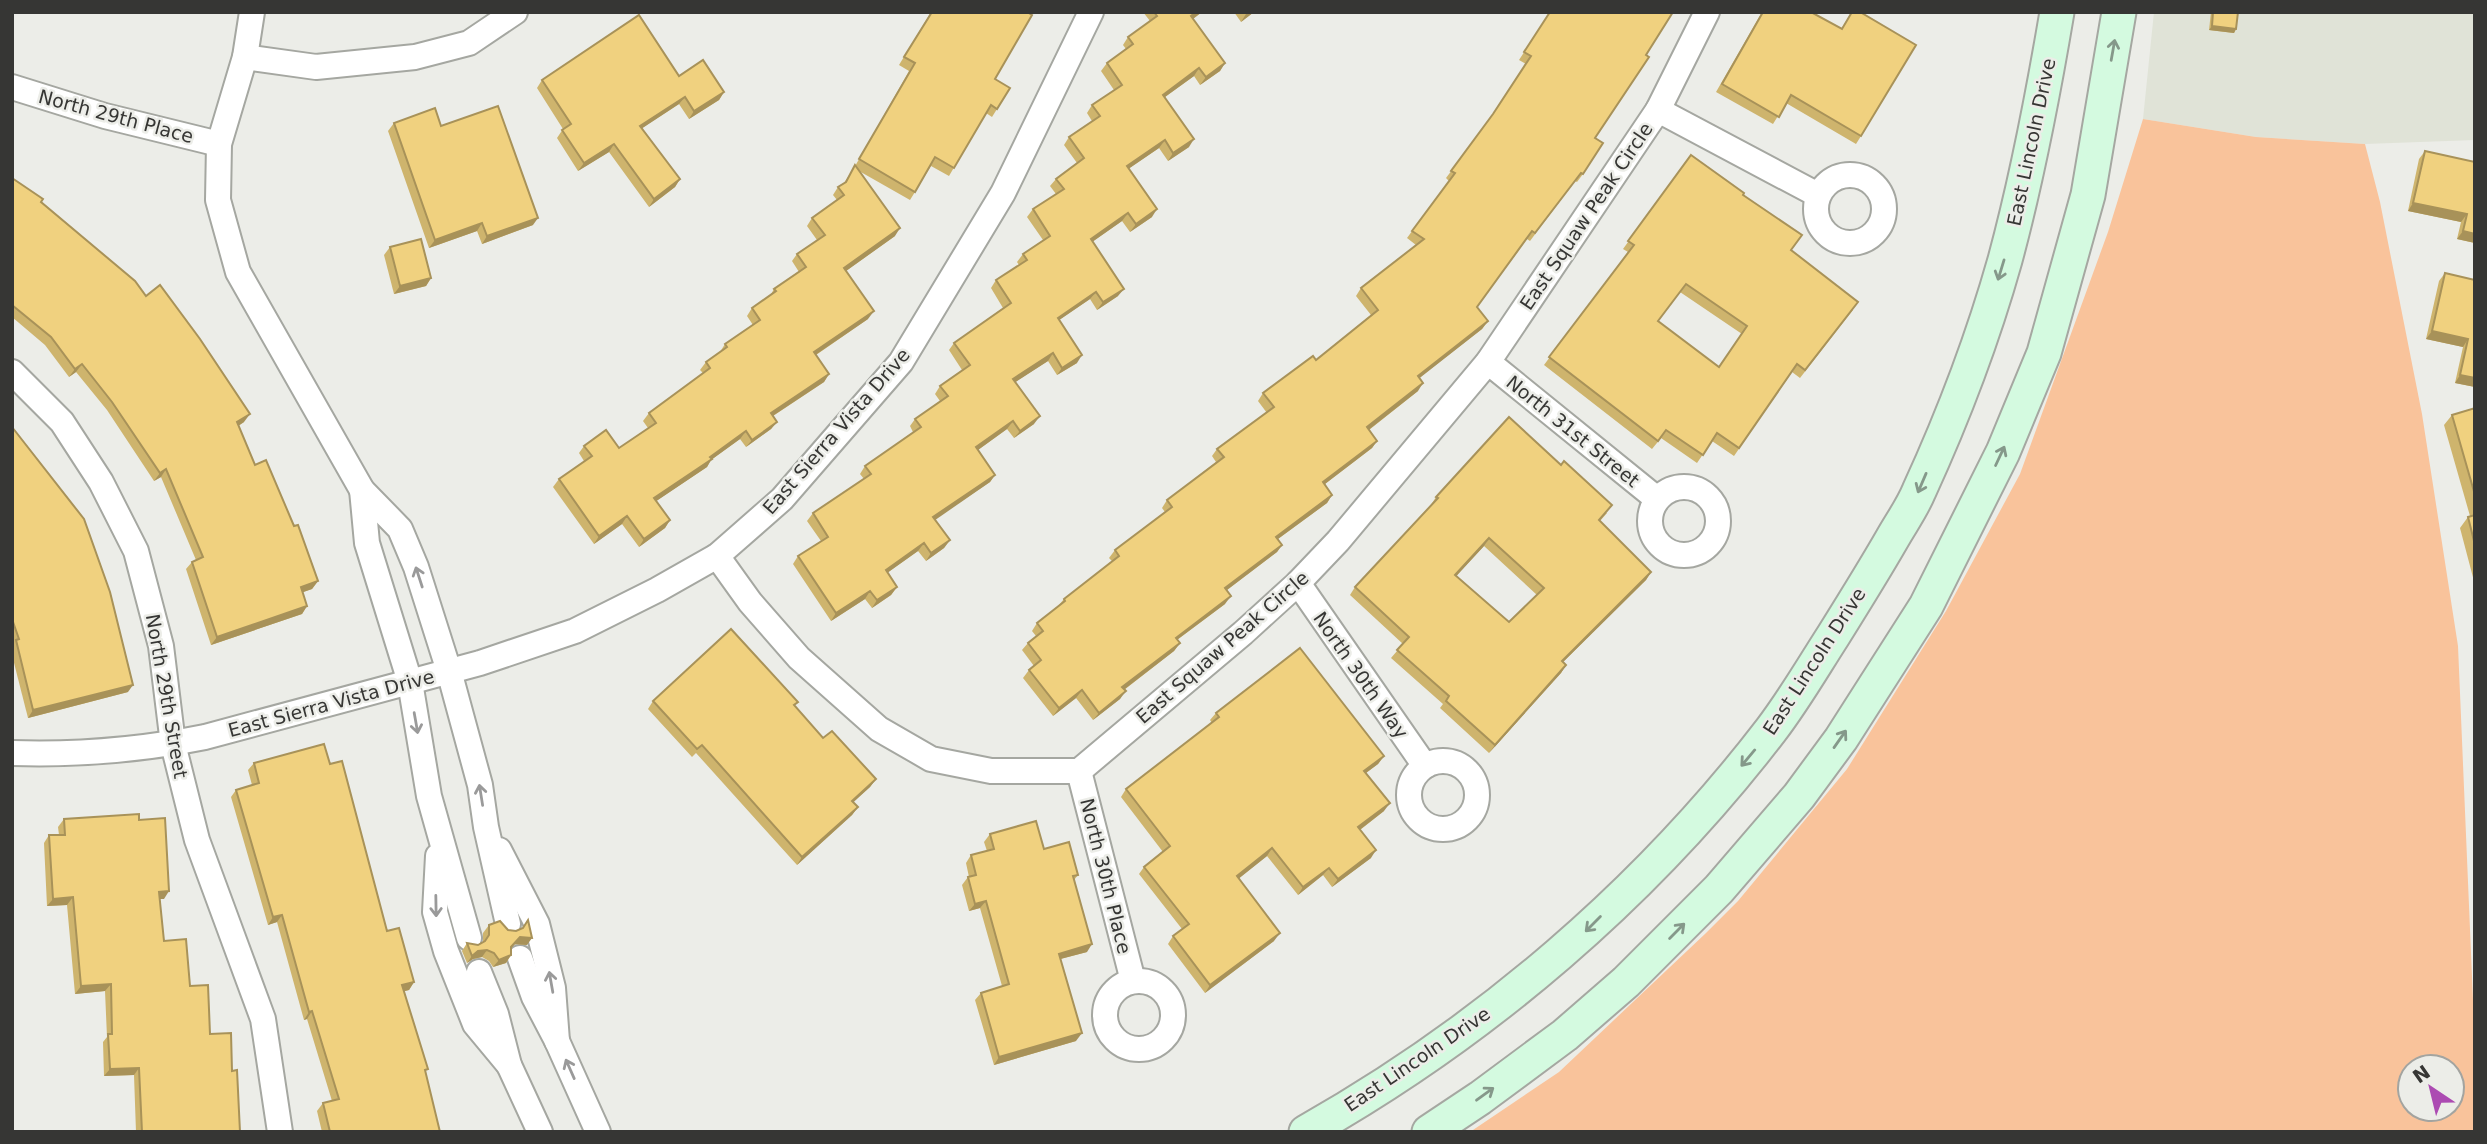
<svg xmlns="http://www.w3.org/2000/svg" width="2487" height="1144" font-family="'DejaVu Sans',sans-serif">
<rect width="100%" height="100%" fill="#ecede8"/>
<!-- built -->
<polygon fill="#e0e3d7" points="2154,12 2475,12 2475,140 2365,144 2256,137 2143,119"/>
<!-- green -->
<path fill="#f9c39b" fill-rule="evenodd" d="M2143 119 2256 137 2365 144 2380 202 2422 414 2458 646 2475 1047V1132H1470L1559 1072 1706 933 1738 901 1847 769 1946 611 2020 474 2108 232ZM2410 1067H2452V1109H2410Z"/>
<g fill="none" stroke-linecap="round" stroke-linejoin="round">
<defs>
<g id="street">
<polyline points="252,12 245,57 219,144 218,200 238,272 362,490 400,529 416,567 449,671 480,785 486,827 508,924"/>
<polyline points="245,57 316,67 415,57 469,43 515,12"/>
<polyline points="12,87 105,116 219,144"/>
<polyline points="1658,110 1818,195"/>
<circle cx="1850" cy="209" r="34"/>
<polyline points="1488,362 1657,499"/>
<polyline points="12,372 62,422 101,482 136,551 161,646 173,744 197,840 263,1019 280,1132"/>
<circle cx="1684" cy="521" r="34"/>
<polyline points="362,490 367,543 410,682 429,796 469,938"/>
<polyline points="717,556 750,602 799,658 879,729 931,759 991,771 1079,771 1243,633 1298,583 1338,541 1488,362 1658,110 1707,12"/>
<polyline points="1298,583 1425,766"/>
<path d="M12 753C77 755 141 750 205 737L480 663 575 631 657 590 717 556 782 499 901 362 1003 193 1091 12"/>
<circle cx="1443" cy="795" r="34"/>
<polyline points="1079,771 1133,981"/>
<polyline points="499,850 537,924 553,988 557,1041"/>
<polyline points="438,856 435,912 446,951 475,1024 509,1065"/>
<polyline points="520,958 534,997 557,1041 598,1132"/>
<polyline points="479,972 496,1014 509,1065 540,1132"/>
<circle cx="1139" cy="1015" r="34"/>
</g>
<g id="secondary">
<path d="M1306 1132C1485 1031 1646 893 1771 730 1794 700 1813 667 1833 636 1853 604 1873 572 1892 539 1901 523 1912 508 1919 491 1953 417 1983 338 2005 260 2027 179 2043 95 2057 12"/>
<polyline points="1429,1132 1480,1098 1565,1035 1626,982 1719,889 1799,796 1841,739 1926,606 2003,452 2044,353 2088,195 2119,12"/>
</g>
</defs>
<!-- street casing -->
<use href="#street" stroke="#a5a7a1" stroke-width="28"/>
<!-- secondary casing -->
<use href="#secondary" stroke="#a5a7a1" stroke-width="37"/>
<!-- street -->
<use href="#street" stroke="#fff" stroke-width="24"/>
<!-- secondary -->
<use href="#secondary" stroke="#d4fae0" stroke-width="33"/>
</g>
<!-- wall -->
<g fill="#ceb46d" fill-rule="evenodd">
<polygon points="931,12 1027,12 995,79 997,109 992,117 986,113 949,176 931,166 910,200 859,171 895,236 846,271 868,319 816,355 829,374 824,382 773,416 777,422 771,429 746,447 740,439 711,460 707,467 656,501 670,520 665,528 639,547 622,524 594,544 553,487 559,479 584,461 579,453 584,446 619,448 648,428 643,421 649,413 703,373 700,370 706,362 720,352 725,344 753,325 747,316 752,308 770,296 774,289 799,272 792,261 797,254 817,240 807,226 812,218 837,200 833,195 838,187 844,183 854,168 909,71 899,65"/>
<polygon points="1143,12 1202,12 1193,19 1225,63 1220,71 1200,85 1194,76 1165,97 1189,147 1168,161 1159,148 1128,169 1152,217 1130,232 1122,221 1092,242 1118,296 1097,310 1090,299 1059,320 1077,363 1057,375 1048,361 1015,382 1034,424 1014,438 1007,429 978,450 995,475 990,482 935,519 950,540 944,548 926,561 918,551 887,573 897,587 891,595 872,608 865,599 831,621 793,564 798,556 821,541 807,521 813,513 864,479 860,474 865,466 913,432 910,426 915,419 940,401 935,394 940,386 962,370 949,350 954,343 1003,308 991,288 996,280 1019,265 1017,262 1023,254 1043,240 1027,217 1033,209 1056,194 1050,186 1056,179 1077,163 1064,145 1069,137 1092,121 1087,113 1092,105 1114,90 1101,71 1107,63 1126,49 1123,45 1128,37 1150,21"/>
<polygon points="1234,12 1254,12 1241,22"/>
<polygon points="1550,12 1646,55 1595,138 1583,174 1577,182 1575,181 1530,241 1527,239 1477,307 1488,321 1482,329 1419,378 1418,391 1369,430 1377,441 1372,448 1325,484 1332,495 1327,503 1278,539 1282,545 1277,552 1227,590 1225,604 1177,640 1180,643 1174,651 1124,690 1120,699 1093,720 1076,698 1053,716 1023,678 1029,670 1034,666 1022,650 1028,643 1036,636 1032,631 1037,623 1058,606 1064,599 1112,561 1109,558 1115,550 1165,512 1162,508 1167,500 1216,462 1212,456 1217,449 1267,413 1258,401 1263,393 1316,360 1371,315 1356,296 1361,288 1416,245 1407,238 1449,181 1446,178 1491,118 1526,64 1519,60"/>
<polygon points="1762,12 1811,12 1841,29 1852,12 1861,136 1856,144 1786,103 1773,124 1716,92"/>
<polygon points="2211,12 2238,12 2236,29 2234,33 2209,30"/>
<polygon points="542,80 724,92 719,100 689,119 679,104 642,128 680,179 675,187 649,207 609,152 578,171 557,138 563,129 537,88"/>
<polygon points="394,123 441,126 533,225 482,244 477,231 429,248 388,131"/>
<polygon points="2425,151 2475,162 2475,243 2457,239 2461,222 2408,211 2419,159"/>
<path d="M1691 155 1743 195 1791 250 1853 310 1800 378 1792 372 1734 456 1712 441 1697 463 1661 438 1652 449 1544 365 1628 252 1623 249ZM1680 292 1742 334 1719 367 1658 321Z"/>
<polygon points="12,178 41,202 244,422 238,426 255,465 294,526 318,581 312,589 303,592 307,606 302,614 211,645 186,569 192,562 196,560 161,477 154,481 107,410 76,372 69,377 45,345 12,317"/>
<polygon points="390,247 431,278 426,286 394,294 384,255"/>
<polygon points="2445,273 2475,280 2475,387 2455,383 2463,347 2426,339 2439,281"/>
<polygon points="2475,408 2475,585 2460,528 2468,517 2470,516 2444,425 2452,415"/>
<polygon points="12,427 128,692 28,718 12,655"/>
<path d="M1436 497 1607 513 1600 521 1651 572 1646 580 1563 662 1566 665 1561 673 1489 753 1440 708 1443 704 1391 658 1403 644 1350 595 1355 587 1431 505ZM1484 546 1537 595 1509 622 1456 576Z"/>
<polygon points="653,701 795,706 823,738 876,779 870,787 853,802 858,807 852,815 797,865 696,753 692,757 648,709"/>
<polygon points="1216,713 1384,756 1378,764 1366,773 1384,811 1360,830 1371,858 1332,887 1323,875 1298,895 1267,856 1239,878 1274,941 1205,993 1168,944 1173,936 1182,929 1139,874 1144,867 1163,852 1121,797 1126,789 1212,723 1210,720"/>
<polygon points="254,763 330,764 387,931 414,982 409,990 404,991 440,1132 322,1132 317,1111 323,1103 332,1101 307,1019 304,1020 277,922 268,925 231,797 236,790 252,785 248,770"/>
<polygon points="64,819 139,820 164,899 160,899 164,941 190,986 210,1034 232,1071 240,1132 136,1132 134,1075 104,1076 103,1042 107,1037 105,991 75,994 67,905 47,906 44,843 49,835 59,835 58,827"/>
<polygon points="990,834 1044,849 1078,875 1074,880 1087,952 1060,959 1076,1041 994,1065 975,1000 981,993 1002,986 980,908 969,911 962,885 968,877 969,877 966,863 971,855 987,851 984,842"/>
<polygon points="489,925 508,930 527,945 514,944 511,948 511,955 506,963 493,967 489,961 482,957 473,959 467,963 462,951 467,943 478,945 483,942 483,933"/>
</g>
<!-- shaded-wall -->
<g fill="#a89259">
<polygon points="1196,12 1202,12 1186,24 1191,16"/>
<polygon points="1248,12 1254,12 1241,22 1246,14"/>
<polygon points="2212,26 2236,29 2234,33 2209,30"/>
<polygon points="1225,63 1220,71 1200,85 1206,77"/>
<polygon points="1199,68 1194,76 1158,102 1163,95"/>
<polygon points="724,92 719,100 689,119 694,111"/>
<polygon points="685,97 679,104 635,133 640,126"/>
<polygon points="1194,139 1189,147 1168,161 1173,153"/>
<polygon points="1165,140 1159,148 1121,174 1127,166"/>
<polygon points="614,144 609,152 578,171 584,163"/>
<polygon points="680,179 675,187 649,207 654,199"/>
<polygon points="2413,203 2467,214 2461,222 2408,211"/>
<polygon points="1157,209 1152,217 1130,232 1136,224"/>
<polygon points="1128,213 1122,221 1085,247 1091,239"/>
<polygon points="538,218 533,225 482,244 487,236"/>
<polygon points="482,223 477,231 429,248 435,240"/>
<polygon points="900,228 895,236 839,276 844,268"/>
<polygon points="2463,231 2475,234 2475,243 2457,239"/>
<polygon points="431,278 426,286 394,294 400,286"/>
<polygon points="1124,289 1118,296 1097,310 1103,302"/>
<polygon points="1096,292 1090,299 1052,325 1058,318"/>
<polygon points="874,311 868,319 808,360 814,352"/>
<polygon points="1488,321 1482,329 1412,384 1418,376"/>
<polygon points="2432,331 2468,339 2463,347 2426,339"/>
<polygon points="1053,353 1048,361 1008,387 1013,379"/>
<polygon points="1082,355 1077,363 1057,375 1062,368"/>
<polygon points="82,364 76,372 69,377 75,369"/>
<polygon points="829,374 824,382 765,421 771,413"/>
<polygon points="2460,375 2475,378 2475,387 2455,383"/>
<polygon points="1423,383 1418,391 1362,435 1367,427"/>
<polygon points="250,414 244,422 232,430 237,422"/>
<polygon points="1040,416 1034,424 1014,438 1020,431"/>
<polygon points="1013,421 1007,429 971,455 976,447"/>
<polygon points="777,422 771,429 746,447 752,440"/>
<polygon points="746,431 740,439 711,460 707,467 649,506 654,498"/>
<polygon points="1377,441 1372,448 1317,490 1323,482"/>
<polygon points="166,469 161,477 154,481 160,473"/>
<polygon points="995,475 990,482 928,525 933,517"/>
<polygon points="1332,495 1327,503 1271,544 1276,537"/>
<polygon points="627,516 622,524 594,544 599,536"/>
<polygon points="670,520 665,528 639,547 644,539"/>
<polygon points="1489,538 1484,546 1450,583 1455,575"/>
<polygon points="950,540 944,548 926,561 931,553"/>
<polygon points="924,543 918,551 880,578 886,570"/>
<polygon points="1282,545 1277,552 1219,596 1225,588"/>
<polygon points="1651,572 1646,580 1556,669 1562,661"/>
<polygon points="318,581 312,589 295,595 301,587"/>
<polygon points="897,587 891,595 872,608 877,600"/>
<polygon points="870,591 865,599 831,621 836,613"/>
<polygon points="1231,596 1225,604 1170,645 1176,638"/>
<polygon points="307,606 302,614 211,645 217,637"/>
<polygon points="1180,643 1174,651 1117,695 1122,687"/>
<polygon points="1566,665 1561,673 1489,753 1495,745"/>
<polygon points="133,685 128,692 28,718 33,710"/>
<polygon points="1082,690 1076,698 1053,716 1059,708"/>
<polygon points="1126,691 1120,699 1093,720 1099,713"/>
<polygon points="1384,756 1378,764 1359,778 1364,771"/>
<polygon points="876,779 870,787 846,809 852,801"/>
<polygon points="1390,803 1384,811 1353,835 1358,827"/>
<polygon points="858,807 852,815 797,865 802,857"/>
<polygon points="1272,848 1267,856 1232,884 1237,876"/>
<polygon points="1376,850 1371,858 1332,887 1338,879"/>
<polygon points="1329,868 1323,875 1298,895 1303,887"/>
<polygon points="169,891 164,899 154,899 159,892"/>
<polygon points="73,897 67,905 47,906 53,899"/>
<polygon points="986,901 980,908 969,911 975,904"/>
<polygon points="282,915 277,922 268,925 273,917"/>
<polygon points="1280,933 1274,941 1205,993 1210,985"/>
<polygon points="520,937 532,938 527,945 514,944 506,955"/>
<polygon points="1092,944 1087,952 1053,961 1059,954"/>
<polygon points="487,950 482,957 473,959 467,963 472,956 478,951"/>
<polygon points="511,955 506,963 493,967 499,960"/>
<polygon points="414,982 409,990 397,993 402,985"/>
<polygon points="111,984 105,991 75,994 81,986"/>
<polygon points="312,1011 307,1019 304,1020 309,1012"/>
<polygon points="1082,1033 1076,1041 994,1065 999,1057"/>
<polygon points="139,1068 134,1075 104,1076 110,1069"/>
</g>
<!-- building -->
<g fill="#f0d17f" stroke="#a89259" stroke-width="2" fill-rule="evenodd">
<polygon points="932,12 1027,12 1032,15 995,79 1010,88 997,109 991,105 954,168 935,157 915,192 859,159 915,63 904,57"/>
<polygon points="1154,12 1196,12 1191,16 1225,63 1206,77 1199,68 1163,95 1194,139 1173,153 1165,140 1127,166 1157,209 1136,224 1128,213 1091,239 1124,289 1103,302 1096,292 1058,318 1082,355 1062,368 1053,353 1013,379 1040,416 1020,431 1013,421 976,447 995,475 933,517 950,540 931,553 924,543 886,570 897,587 877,600 870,591 836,613 798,556 828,537 813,513 871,474 865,466 921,427 915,419 948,396 940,386 970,365 954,343 1011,303 996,280 1027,260 1023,254 1050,236 1033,209 1064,189 1056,179 1084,158 1069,137 1100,116 1092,105 1122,85 1107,63 1133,44 1128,37 1157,16"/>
<polygon points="1550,12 1673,12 1646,55 1649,57 1595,138 1603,143 1583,174 1581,173 1535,233 1532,231 1477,307 1488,321 1418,376 1423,383 1367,427 1377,441 1323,482 1332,495 1276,537 1282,545 1225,588 1231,596 1176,638 1180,643 1122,687 1126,691 1099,713 1082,690 1059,708 1029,670 1041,660 1028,643 1043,631 1037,623 1065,601 1064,599 1119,556 1115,550 1172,507 1167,500 1224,457 1217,449 1274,407 1263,393 1313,356 1316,360 1378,310 1361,288 1424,239 1412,231 1455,173 1451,171 1493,114 1531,56 1524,52"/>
<polygon points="1763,12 1811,12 1842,29 1852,12 1860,12 1916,45 1861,136 1791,95 1779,117 1722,84"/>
<polygon points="2213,12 2238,12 2236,29 2212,26"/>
<polygon points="639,15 679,76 703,60 724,92 694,111 685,97 640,126 680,179 654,199 614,144 584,163 562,130 571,124 542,80"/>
<polygon points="498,106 538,218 487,236 482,223 435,240 394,123 435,108 441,126"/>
<polygon points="2425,151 2475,162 2475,234 2463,231 2467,214 2413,203"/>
<path d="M1691 155 1744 193 1743 195 1802 235 1791 250 1858 302 1805 370 1797 364 1739 448 1717 433 1703 455 1666 430 1658 441 1549 357 1634 245 1628 241ZM1686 284 1747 326 1719 367 1658 321Z"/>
<polygon points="855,165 900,228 844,268 874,311 814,352 829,374 771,413 777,422 752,440 746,431 710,457 712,459 654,498 670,520 644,539 627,516 599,536 559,479 592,456 584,446 606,430 619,448 656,423 649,413 710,368 706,362 727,347 725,344 760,320 752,308 776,291 774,289 806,267 797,254 825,235 812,218 844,195 838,187 846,182"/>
<polygon points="12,178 43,199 41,202 135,281 146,296 160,285 200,339 250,414 237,422 255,465 266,460 294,526 298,525 318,581 301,587 307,606 217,637 192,562 203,557 166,469 160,473 112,402 82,364 75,369 51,337 12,305"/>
<polygon points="421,239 431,278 400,286 390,247"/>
<polygon points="2445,273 2475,280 2475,378 2460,375 2468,339 2432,331"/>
<polygon points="2475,408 2475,495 2452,415"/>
<path d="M1509 417 1561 465 1564 461 1612 505 1599 520 1651 572 1562 661 1566 665 1495 745 1446 701 1449 696 1397 650 1409 637 1355 587 1438 498 1436 497ZM1489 538 1544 588 1509 622 1455 575Z"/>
<polygon points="12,427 84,519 110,592 133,685 33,710 16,640 19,639 12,619"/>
<polygon points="2475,515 2475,545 2468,517"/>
<polygon points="731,629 798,702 794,705 823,738 832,731 876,779 852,801 858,807 802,857 702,745 697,749 653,701"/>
<polygon points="1300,648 1384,756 1364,771 1390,803 1358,827 1376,850 1338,879 1329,868 1303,887 1272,848 1237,876 1280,933 1210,985 1173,936 1189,924 1144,867 1170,846 1126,789 1219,717 1216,713"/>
<polygon points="324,744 330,764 342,761 387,931 399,928 414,982 402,985 428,1069 425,1070 440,1132 330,1132 323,1103 339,1099 312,1011 309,1012 282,915 273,917 236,790 259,783 254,763"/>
<polygon points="139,814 139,820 165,818 169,891 159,892 164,941 186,939 190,986 208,985 210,1034 231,1033 232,1071 237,1070 240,1132 142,1132 139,1068 110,1069 108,1034 112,1034 111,984 81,986 73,897 53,899 49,835 65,835 64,819"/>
<polygon points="1036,821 1044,849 1069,842 1078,875 1073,876 1092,944 1059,954 1082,1033 999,1057 981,993 1009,984 986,901 975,904 968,877 976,875 971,855 994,849 990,834"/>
<polygon points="528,920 532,938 520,937 511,947 511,955 499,960 494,953 487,950 478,951 472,956 467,943 478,945 485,941 489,935 489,925 500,921 508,930 516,931 523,928"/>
</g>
<!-- one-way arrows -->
<defs><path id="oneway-shaft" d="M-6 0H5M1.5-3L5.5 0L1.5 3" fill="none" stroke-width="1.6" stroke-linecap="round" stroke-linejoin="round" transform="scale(1.75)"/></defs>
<g stroke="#85988a">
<use href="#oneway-shaft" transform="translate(2113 50) rotate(-80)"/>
<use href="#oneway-shaft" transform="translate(2001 270) rotate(107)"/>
<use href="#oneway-shaft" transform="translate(2000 456) rotate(-65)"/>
<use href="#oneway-shaft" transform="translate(1922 483) rotate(113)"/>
<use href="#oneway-shaft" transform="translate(1840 739) rotate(-55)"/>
<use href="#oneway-shaft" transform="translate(1748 758) rotate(130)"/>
<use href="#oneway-shaft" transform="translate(1593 924) rotate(135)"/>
<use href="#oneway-shaft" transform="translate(1677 931) rotate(-45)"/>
<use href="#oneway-shaft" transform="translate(1485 1094) rotate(-36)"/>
</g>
<g stroke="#9a9a9a">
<use href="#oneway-shaft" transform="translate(419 577) rotate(-108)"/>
<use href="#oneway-shaft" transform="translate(416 723) rotate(80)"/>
<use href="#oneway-shaft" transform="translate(481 795) rotate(-99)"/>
<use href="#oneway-shaft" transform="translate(436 906) rotate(89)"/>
<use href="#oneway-shaft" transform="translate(551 982) rotate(-100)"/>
<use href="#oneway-shaft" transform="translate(570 1069) rotate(-114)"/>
</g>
<g text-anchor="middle" stroke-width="5" stroke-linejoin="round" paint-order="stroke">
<!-- street labels -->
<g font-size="19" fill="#363634" stroke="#ecede8">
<text transform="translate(116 116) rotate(15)" y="7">North 29th Place</text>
<text transform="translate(2031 142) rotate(-78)" y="7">East Lincoln Drive</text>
<text transform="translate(1586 216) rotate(-56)" y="7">East Squaw Peak Circle</text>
<text transform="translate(836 431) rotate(-49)" y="7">East Sierra Vista Drive</text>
<text transform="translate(1573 431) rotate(39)" y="7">North 31st Street</text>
<text transform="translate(1222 647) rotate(-41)" y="7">East Squaw Peak Circle</text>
<text transform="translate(1814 661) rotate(-57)" y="7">East Lincoln Drive</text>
<text transform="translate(1361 675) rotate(55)" y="7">North 30th Way</text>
<text transform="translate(167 696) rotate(80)" y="7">North 29th Street</text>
<text transform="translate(331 703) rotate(-15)" y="7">East Sierra Vista Drive</text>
<text transform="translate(1106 876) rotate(76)" y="7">North 30th Place</text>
<text transform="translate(1417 1059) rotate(-34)" y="7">East Lincoln Drive</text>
</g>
</g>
<!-- border -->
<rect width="2487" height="1144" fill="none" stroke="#363634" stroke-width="28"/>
<!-- north arrow -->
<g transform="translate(2431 1088) rotate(325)"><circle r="33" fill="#ecede8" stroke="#a3a4a0" stroke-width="2"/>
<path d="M0-5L12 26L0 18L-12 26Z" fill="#ac4bb2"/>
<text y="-10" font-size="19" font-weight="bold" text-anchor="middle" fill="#363634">N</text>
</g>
</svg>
